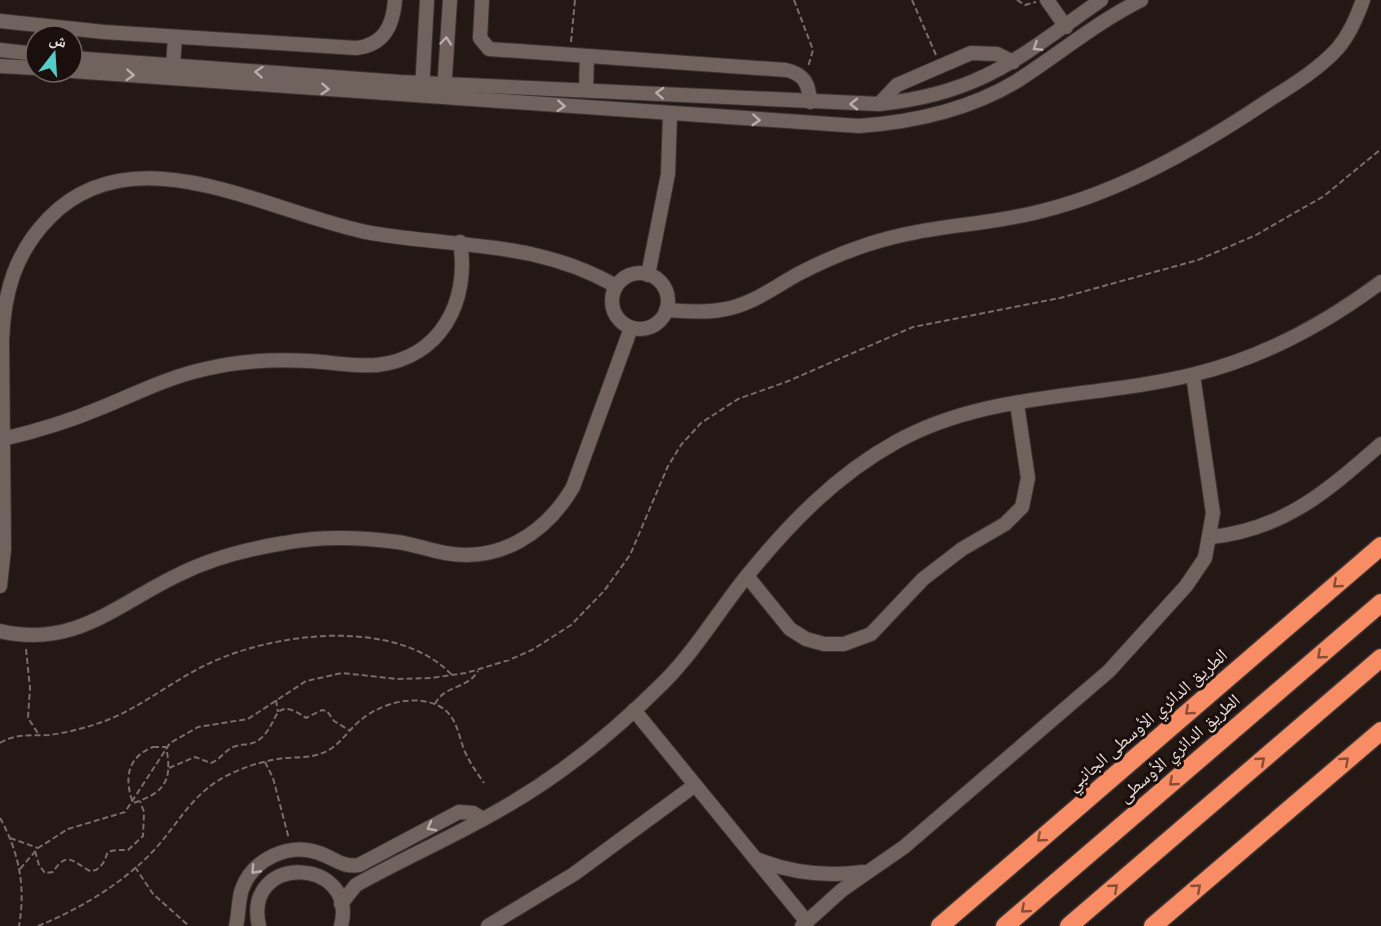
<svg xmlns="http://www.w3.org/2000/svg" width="1381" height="926" font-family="Ubuntu,'Noto Naskh Arabic',sans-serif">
<rect width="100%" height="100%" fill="#241814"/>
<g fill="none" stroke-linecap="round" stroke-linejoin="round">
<defs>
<g id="minor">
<path d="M482 0 480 38 489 49 786 70C805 74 809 85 810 102"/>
<polyline points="1047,0 1066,27"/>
<path d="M0 21 104 32 356 48C384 45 393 26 395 0"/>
<polyline points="0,50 36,54"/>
<path d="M72 58 400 82 879 104C981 94 1021 56 1101 0"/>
<polyline points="0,66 36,68"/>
<polyline points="173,66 175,37"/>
<path d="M72 71 859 126C914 122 969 110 1017 81 1059 54 1097 22 1141 0"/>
<polyline points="586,89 587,56"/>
<polyline points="422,91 427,0"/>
<polyline points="444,92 450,0"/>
<polyline points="879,104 897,85 971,53 997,54 1013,62"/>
<circle cx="640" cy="301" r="28"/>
<polyline points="648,275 668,174 670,114"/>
<path d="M666 310C684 311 703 313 720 310 750 306 773 288 798 274 821 262 844 252 869 244 925 225 985 226 1042 211 1123 191 1200 146 1269 100 1293 85 1319 69 1338 48 1350 34 1357 17 1363 0"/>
<path d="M3 439C37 431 70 421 103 407 137 393 169 377 205 369 238 361 275 359 309 361 331 362 355 367 377 365 441 358 470 301 460 242"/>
<path d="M1211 537C1285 529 1327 491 1381 444"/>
<polyline points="747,576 790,629 806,639 824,644 844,644 871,634 923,579 962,549 1005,524 1022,507 1028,478 1017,404"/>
<path d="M0 586 4 549 2 340C4 292 15 253 49 218 136 129 272 215 371 233 459 248 535 240 616 286"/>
<path d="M0 631C75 649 118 603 180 574 212 558 248 549 284 543 320 536 360 537 397 542 413 544 429 550 445 553 500 563 546 533 573 487L631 328"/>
<polyline points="634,710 807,922"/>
<path d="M756 859C791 873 826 877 863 872"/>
<path d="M341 904 356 885C404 858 455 836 503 808 561 775 616 730 663 683 695 651 718 612 746 577 789 524 836 475 896 442 987 391 1096 399 1195 374 1261 358 1326 323 1381 282"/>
<path d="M236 926C239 914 238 901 242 889 253 859 289 842 319 853 334 858 343 868 359 865L459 812 473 813 483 819"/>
<path d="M259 926C242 852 359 857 341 926"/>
<polyline points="488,926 574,874 695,785"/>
<polyline points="802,926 842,890 904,847 1109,671 1186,586 1205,558 1213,513 1193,375"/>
</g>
<g id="highway">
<polyline points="940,926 1381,546"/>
<polyline points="1005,926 1381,603"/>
<polyline points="1069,926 1381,658"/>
<polyline points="1153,926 1381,731"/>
</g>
</defs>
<!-- minor casing -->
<use href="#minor" stroke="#3c3432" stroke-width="16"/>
<!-- highway casing -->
<use href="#highway" stroke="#3c3432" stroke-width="21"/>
<!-- path -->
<g stroke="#776d69" stroke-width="2" stroke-dasharray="6 3" stroke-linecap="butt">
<polyline points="794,0 813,50 808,67"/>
<polyline points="912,0 936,55"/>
<polyline points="1017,0 1025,5 1036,2"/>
<polyline points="571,42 575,0"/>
<polyline points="26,649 30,688 28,718 39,735"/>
<polyline points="276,700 278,712"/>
<path d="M435 704C444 685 468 689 478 671"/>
<path d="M0 743C16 733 31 736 49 735 66 733 85 728 102 722 141 708 173 680 210 663 276 632 398 617 453 676"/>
<path d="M153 747H166C173 780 165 793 133 803 124 779 127 757 153 747Z"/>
<polyline points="265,762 273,778 289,839"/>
<path d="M169 768 195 757 211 763C220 760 224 751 233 747 243 743 252 746 260 739 280 723 271 694 306 718L322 710 327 711 334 721 349 730"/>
<path d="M0 818C19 852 26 887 19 926"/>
<polyline points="10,838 38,848"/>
<path d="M35 851 39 865 45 873 53 872C67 850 73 862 90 871L96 870C115 856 95 849 128 850L143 836 144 812 140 801"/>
<polyline points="135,867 153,894 189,926"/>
<polyline points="20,869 38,848 68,829 125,812 170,743 198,727 248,719 306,681 342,673 398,679 431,678 466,673 509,660 532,650 571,625 604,591 630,555 668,466 681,445 701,423 738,399 786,382 913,327 1060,298 1198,260 1256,235 1324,196 1381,149"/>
<path d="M38 926C80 909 125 882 155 849 176 826 190 799 216 782 236 769 261 761 285 758 300 757 315 758 329 750 342 742 350 728 362 719 382 703 415 694 439 706 457 715 458 735 465 752 470 763 477 773 484 783"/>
</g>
<!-- minor -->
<use href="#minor" stroke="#70635d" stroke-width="14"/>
<!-- highway -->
<use href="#highway" stroke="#f88c64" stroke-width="18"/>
</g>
<!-- one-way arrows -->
<defs><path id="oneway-chevron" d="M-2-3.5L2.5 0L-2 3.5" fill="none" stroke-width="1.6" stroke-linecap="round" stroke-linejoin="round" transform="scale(1.5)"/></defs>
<g stroke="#b8aeaa">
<use href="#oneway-chevron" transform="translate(446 41) rotate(-85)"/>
<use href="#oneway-chevron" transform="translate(1037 47) rotate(147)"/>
<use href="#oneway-chevron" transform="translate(259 72) rotate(-176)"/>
<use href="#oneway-chevron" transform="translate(130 75) rotate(4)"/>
<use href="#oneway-chevron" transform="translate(325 89) rotate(4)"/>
<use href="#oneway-chevron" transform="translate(660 93) rotate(-177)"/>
<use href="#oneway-chevron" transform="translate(854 104) rotate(-180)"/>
<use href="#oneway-chevron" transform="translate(561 106) rotate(4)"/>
<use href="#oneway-chevron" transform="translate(756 120) rotate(4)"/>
<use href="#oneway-chevron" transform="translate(431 827) rotate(152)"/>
<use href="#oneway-chevron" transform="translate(255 870) rotate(132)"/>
</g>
<g stroke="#894e38">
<use href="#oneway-chevron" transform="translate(1337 584) rotate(139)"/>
<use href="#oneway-chevron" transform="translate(1321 655) rotate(139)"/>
<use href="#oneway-chevron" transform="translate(1189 711) rotate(139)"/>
<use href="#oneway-chevron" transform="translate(1261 761) rotate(-41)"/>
<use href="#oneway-chevron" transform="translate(1345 761) rotate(-41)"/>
<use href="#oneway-chevron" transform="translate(1173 782) rotate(139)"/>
<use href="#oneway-chevron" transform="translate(1041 838) rotate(139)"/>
<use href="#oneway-chevron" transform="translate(1114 888) rotate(-41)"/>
<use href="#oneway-chevron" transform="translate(1197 888) rotate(-41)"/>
<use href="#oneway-chevron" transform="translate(1025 909) rotate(139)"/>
</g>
<g text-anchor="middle" stroke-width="6" stroke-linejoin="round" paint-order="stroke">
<!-- street labels -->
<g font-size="18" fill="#e8e0dd" stroke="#1a0f0c">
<text transform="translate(1147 720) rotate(-41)" y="6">الطريق الدائري الأوسطى الجانبي</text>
<text transform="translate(1179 748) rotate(-41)" y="6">الطريق الدائري الأوسطى</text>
</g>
</g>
<!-- north arrow -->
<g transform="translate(54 54) rotate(17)"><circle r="28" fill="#1a0f0c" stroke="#6c6360" stroke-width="1.5"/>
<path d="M0-4.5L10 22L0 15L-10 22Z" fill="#54cdc8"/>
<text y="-9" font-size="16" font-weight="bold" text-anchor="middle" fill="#e8e0dd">ش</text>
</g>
</svg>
